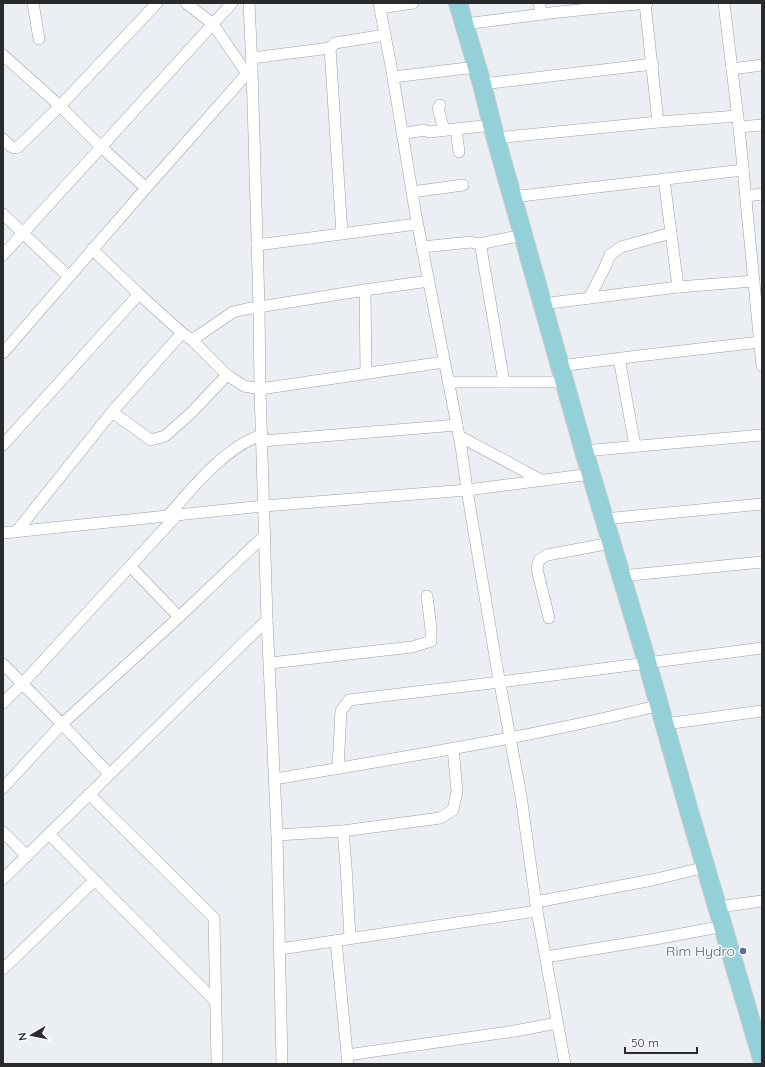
<svg xmlns="http://www.w3.org/2000/svg" width="765" height="1067" font-family="Quicksand,sans-serif">
<rect width="100%" height="100%" fill="#ebeef2"/>
<g fill="none" stroke-linecap="round" stroke-linejoin="round">
<defs>
<g id="minor">
<polyline points="33,3 39,39"/>
<polyline points="186,3 213,24 247,74"/>
<polyline points="249,3 252,68 259,307 260,389 267,620 277,835 282,1064"/>
<polyline points="379,3 393,77 416,216 461,446 467,490 497,668 521,796 537,911 565,1064"/>
<polyline points="539,3 542,14"/>
<polyline points="645,3 658,122"/>
<polyline points="724,3 739,127 762,366"/>
<polyline points="380,8 413,3"/>
<polyline points="465,24 550,13 647,3"/>
<polyline points="3,55 60,106 101,147 146,188"/>
<polyline points="252,58 330,48"/>
<polyline points="732,69 762,65"/>
<polyline points="393,77 476,67"/>
<polyline points="482,84 653,64"/>
<polyline points="440,105 438,108 444,130"/>
<polyline points="739,127 762,125"/>
<polyline points="456,129 459,152"/>
<polyline points="402,134 424,130 429,132 492,125"/>
<polyline points="496,138 658,122 738,116"/>
<path d="M3 139C7 143 12 150 18 147L60 106 157 3"/>
<polyline points="664,179 678,287"/>
<polyline points="412,192 463,185"/>
<polyline points="746,196 762,194"/>
<polyline points="512,197 743,170"/>
<polyline points="3,214 69,277"/>
<polyline points="342,234 330,48 335,43 385,35"/>
<polyline points="479,244 523,235"/>
<polyline points="257,245 417,224"/>
<polyline points="422,247 471,242 479,244 481,248 504,382"/>
<polyline points="92,249 139,294 182,333 192,340 227,375 244,386 260,389 444,362"/>
<polyline points="3,255 232,3"/>
<polyline points="365,290 366,373"/>
<polyline points="589,298 604,269 610,255 621,247 671,233"/>
<polyline points="542,304 678,287 754,281"/>
<polyline points="192,340 233,312 246,309 365,290 429,281"/>
<polyline points="3,353 146,188 252,68"/>
<polyline points="619,358 635,446"/>
<polyline points="560,366 638,356 760,342"/>
<polyline points="448,382 564,382"/>
<polyline points="112,412 151,440 165,436 191,413 227,375"/>
<polyline points="459,436 541,480"/>
<polyline points="262,441 457,425"/>
<polyline points="3,445 139,294"/>
<polyline points="584,451 762,435"/>
<path d="M168 516C192 488 226 446 262 435"/>
<polyline points="604,519 762,504"/>
<polyline points="16,532 112,412 182,333"/>
<polyline points="3,533 264,506 467,490 591,474"/>
<polyline points="130,566 179,617"/>
<polyline points="621,576 762,562"/>
<polyline points="549,618 537,569 539,560 547,555 611,543"/>
<polyline points="270,663 412,647 431,641 431,629 427,596"/>
<polyline points="3,664 62,724 109,774"/>
<polyline points="3,703 22,684 177,515"/>
<polyline points="665,724 762,711"/>
<polyline points="338,768 341,711 349,700 500,682 762,648"/>
<path d="M275 779C404 757 533 737 660 705"/>
<polyline points="3,788 62,724 179,617 265,535"/>
<polyline points="89,794 214,918 217,1063"/>
<polyline points="343,831 346,866 350,938"/>
<polyline points="3,832 27,856"/>
<polyline points="49,834 216,1002"/>
<polyline points="277,835 343,831 440,818 453,810 457,791 453,748"/>
<polyline points="3,879 267,620"/>
<polyline points="536,902 652,880 706,867"/>
<polyline points="718,907 762,901"/>
<polyline points="336,941 348,1064"/>
<polyline points="280,949 537,911"/>
<polyline points="546,957 655,939 724,926"/>
<polyline points="3,969 95,880"/>
<polyline points="347,1055 515,1031 557,1023"/>
</g>
<polyline id="primary" points="458,3 482,84 492,125 584,451 647,662 689,811 762,1059"/>
</defs>
<!-- minor casing -->
<use href="#minor" stroke="#9d9fa3" stroke-width="12"/>
<!-- primary casing -->
<use href="#primary" stroke="#ccc" stroke-width="20"/>
<!-- minor -->
<use href="#minor" stroke="#fff" stroke-width="11"/>
<!-- primary -->
<use href="#primary" stroke="#94d0d7" stroke-width="18"/>
</g>
<!-- markers -->
<circle fill="#5c6f8a" stroke="#f9fbfe" stroke-width="1.5" cx="743" cy="951" r="4"/>
<g text-anchor="middle" stroke-width="3" stroke-linejoin="round" paint-order="stroke">
<!-- service labels -->
<g font-size="14" fill="#4e5e75" stroke="#f9fbfe" text-anchor="end">
<text x="735" y="956">Rim Hydro</text>
</g>
</g>
<!-- border -->
<rect width="765" height="1067" fill="none" stroke="#292a2c" stroke-width="8"/>
<!-- north arrow -->
<g transform="translate(32 1035) rotate(261)" stroke="#f9fbfe" stroke-width="3" paint-order="stroke">
<path d="M0-3L7 15L0 10L-7 15Z" fill="#292a2c"/>
<text y="-6" font-size="11" font-weight="bold" text-anchor="middle" fill="#292a2c">N</text>
</g>
<!-- scale -->
<path d="M625 1047v6h72v-6" fill="none" stroke="#292a2c" stroke-width="2"/>
<text x="631" y="1047" font-size="12" fill="#292a2c" stroke="#f9fbfe" stroke-width="3" paint-order="stroke">50 m</text>
</svg>
